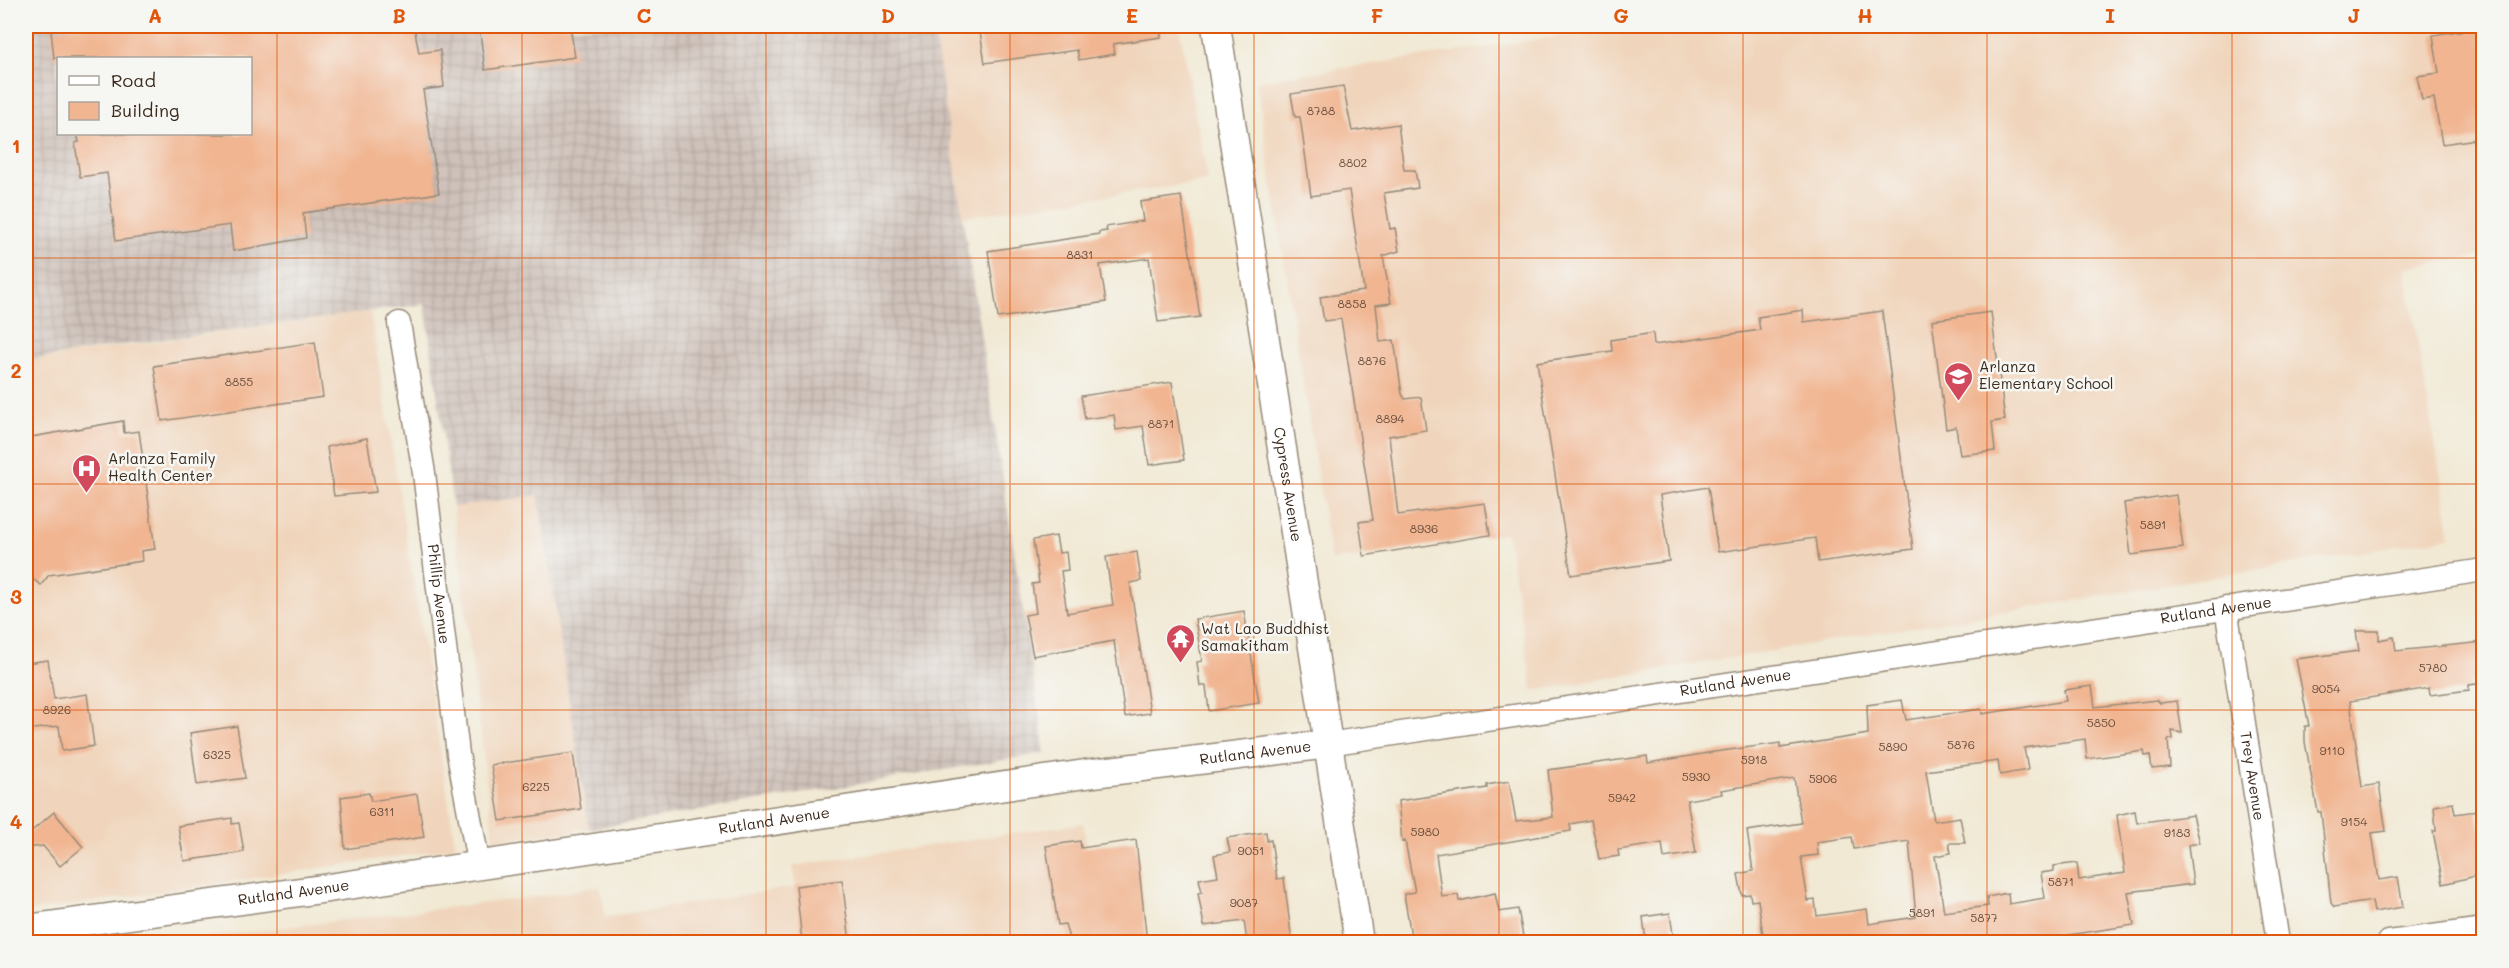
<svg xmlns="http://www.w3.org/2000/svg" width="2509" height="968" font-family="Mali,sans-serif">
<defs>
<pattern id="industrial-grid" width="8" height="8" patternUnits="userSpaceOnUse" patternTransform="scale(1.5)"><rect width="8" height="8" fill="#cec1b9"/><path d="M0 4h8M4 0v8" fill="none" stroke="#b2a69f"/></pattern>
</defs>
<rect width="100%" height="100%" fill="#f6f6f2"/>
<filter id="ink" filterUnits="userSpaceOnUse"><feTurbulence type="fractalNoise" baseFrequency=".0167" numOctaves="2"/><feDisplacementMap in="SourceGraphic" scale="12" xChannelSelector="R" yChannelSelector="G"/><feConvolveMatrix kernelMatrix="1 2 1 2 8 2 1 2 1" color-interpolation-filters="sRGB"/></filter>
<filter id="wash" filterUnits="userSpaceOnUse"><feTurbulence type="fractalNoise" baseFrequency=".008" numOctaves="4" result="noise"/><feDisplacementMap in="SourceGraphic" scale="24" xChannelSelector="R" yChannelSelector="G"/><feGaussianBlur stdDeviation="1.35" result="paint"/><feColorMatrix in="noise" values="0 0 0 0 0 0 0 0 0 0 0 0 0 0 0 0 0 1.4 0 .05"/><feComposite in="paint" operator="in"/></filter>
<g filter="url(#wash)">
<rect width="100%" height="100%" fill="#f1e9d4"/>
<!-- built -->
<g fill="#f0d5bc">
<polygon points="933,26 1179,26 1208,181 962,217"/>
<polygon points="1630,26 2483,26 2483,255 2405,268 2451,537 1533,691 1507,533 1331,561 1256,81"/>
<polygon points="370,311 456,848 26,912 26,361"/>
<polygon points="538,495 589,829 494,842 453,507"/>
<polygon points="1083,823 1099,942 166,942 558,894 600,886 605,917 796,887 792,866"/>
</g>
<!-- industrial -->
<path fill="url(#industrial-grid)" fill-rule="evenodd" d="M26 26H933L1045 753 589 829 538 495 453 507 425 304 130 344 26 361ZM58 58H250V134H58Z"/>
<g id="blocks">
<!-- building -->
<g fill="#f1b591" fill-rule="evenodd">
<polygon points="77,26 414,26 419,53 440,50 444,87 423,90 439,193 303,213 306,238 233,251 230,225 116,241 107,173 80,177 75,143 79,142 77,134 250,134 250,58 54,58 51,31"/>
<polygon points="479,26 570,26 575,57 485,70"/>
<polygon points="1023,26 1160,26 1161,37 1113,44 1115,54 1079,60 1077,50 985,63 980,32"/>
<polygon points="2484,27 2484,138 2442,144 2434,98 2422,100 2417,76 2439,73 2433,35"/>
<polygon points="1343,86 1352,131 1398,124 1404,170 1415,170 1418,188 1384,193 1390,229 1395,228 1399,251 1383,256 1391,303 1376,305 1380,342 1394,340 1402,394 1405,399 1421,397 1426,430 1389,436 1398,515 1485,503 1490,535 1364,556 1359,522 1373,520 1341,319 1324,321 1320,297 1364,291 1349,190 1311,196 1300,117 1295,117 1291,94"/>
<polygon points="1181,196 1200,317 1158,322 1149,258 1100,265 1106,302 998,318 988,251 1099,234 1099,232 1107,231 1106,227 1143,221 1140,202"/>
<polygon points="1803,310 1804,322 1882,311 1913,549 1818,562 1815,538 1718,552 1708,487 1660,495 1669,561 1571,575 1537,362 1612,351 1611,340 1653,333 1654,345 1760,330 1758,317"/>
<polygon points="1991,312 2005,420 1992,422 1995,451 1960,455 1956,427 1946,429 1932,320"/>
<polygon points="315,342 323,397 162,421 154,366"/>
<polygon points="1172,382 1184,460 1149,465 1143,426 1116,430 1114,415 1085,419 1081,396"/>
<polygon points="123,421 124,433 139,431 155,549 141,551 142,561 49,575 41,585 27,575 31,568 26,559 26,438"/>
<polygon points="367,438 376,492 334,496 327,447"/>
<polygon points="2176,495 2183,548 2131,555 2124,503"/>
<polygon points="1056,536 1059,553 1066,552 1068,570 1061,571 1067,613 1113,605 1106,557 1137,552 1141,581 1130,583 1150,713 1125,717 1114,641 1033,656 1025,615 1036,613 1032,584 1039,583 1033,540"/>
<polygon points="1244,611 1259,703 1209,711 1206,686 1200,686 1197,662 1202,661 1195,619"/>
<polygon points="2356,631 2379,631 2379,640 2394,637 2396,651 2484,642 2484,683 2469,685 2469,690 2430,695 2429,688 2350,701 2362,787 2379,784 2386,831 2372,833 2379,880 2398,877 2403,907 2374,912 2372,901 2334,907 2331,903 2321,812 2318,812 2305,742 2305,726 2309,726 2296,659 2359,651"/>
<polygon points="48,660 54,699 87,694 94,746 62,751 59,726 26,730 26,663"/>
<path d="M2092 686 2095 707 2157 700 2160 703 2177 701 2182 733 2172 731 2173 739 2168 740 2170 767 2152 769 2150 755 2145 756 2144 751 2087 759 2085 739 2024 748 2028 770 2000 775 1998 761 1926 771 1934 821 1960 817 1965 843H1949L1951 853 1935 856 1944 912 1988 906 1987 897 2008 893 2009 904 2045 898 2041 873 2054 871V866L2077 863 2079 880 2125 873 2117 815 2135 811 2137 823 2193 815 2200 843 2188 845 2193 884 2128 892 2134 925 2069 935 2070 942H2045V939L2030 941 2029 938 1994 942H1764L1758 900 1751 901 1750 894 1742 895 1738 874 1753 871 1747 831 1801 823 1794 778 1721 790 1722 794 1687 800 1696 853 1664 858 1662 843 1618 850 1619 856 1599 859 1591 820 1570 824 1571 831 1436 854 1442 897 1458 895 1459 901 1495 893 1499 912 1518 909 1524 942H1412L1404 894 1415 892 1405 841 1402 842 1398 801 1487 788V785L1509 781 1516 821 1553 817 1548 770 1647 756 1648 763 1714 752 1780 743V748L1868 734 1867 705 1902 700 1906 720 1981 709 1982 714 2066 701 2064 690ZM1852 837 1854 849 1909 841 1916 917 1869 924 1867 909 1817 916 1815 900 1808 901 1801 857 1818 855 1817 842Z"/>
<polygon points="237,726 245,778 197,785 190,733"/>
<polygon points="573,753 581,809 500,821 491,765"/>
<polygon points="369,793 371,801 417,794 424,837 345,849 341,797"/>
<polygon points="2453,803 2455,814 2477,811 2484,844 2484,874 2443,884 2433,831 2436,831 2434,806"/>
<polygon points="54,812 83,847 60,866 43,846 26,848 26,836"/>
<polygon points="232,818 232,824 239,823 244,852 184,861 178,826"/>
<polygon points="1266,832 1267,841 1271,840 1277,879 1284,878 1292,942 1247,942 1244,921 1204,926 1198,893 1202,892 1199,879 1218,876 1214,855 1230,852 1227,838"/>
<polygon points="1136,840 1147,942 1070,942 1065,924 1058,925 1046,846 1080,841 1081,848"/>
<polygon points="842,880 850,942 802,942 796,886"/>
<polygon points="1670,913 1674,942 1646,942 1643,917"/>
</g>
</g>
</g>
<g filter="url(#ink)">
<use href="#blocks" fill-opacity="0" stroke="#968a79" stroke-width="1.5"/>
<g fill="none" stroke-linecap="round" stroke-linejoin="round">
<defs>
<g id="minor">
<path id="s1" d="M399 323 424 473 458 754 479 866"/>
<path id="s2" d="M2226 608 2278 942"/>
<path id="s3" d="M1328 744 2484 570"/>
<polyline points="2389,942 2484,929"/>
</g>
<g id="tertiary">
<path id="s4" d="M1216 26 1359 942"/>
<path id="s5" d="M26 929 315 890 1085 774 1328 744"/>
</g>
</defs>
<!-- minor casing -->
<use href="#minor" stroke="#968a79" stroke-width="25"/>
<!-- tertiary casing -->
<use href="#tertiary" stroke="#968a79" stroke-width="31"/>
<!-- minor -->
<use href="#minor" stroke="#fff" stroke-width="22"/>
<!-- tertiary -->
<use href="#tertiary" stroke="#fff" stroke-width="28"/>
</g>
</g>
<!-- grid -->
<path fill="none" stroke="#df570d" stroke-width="1.5" stroke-opacity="0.55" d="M277 26V942M522 26V942M766 26V942M1010 26V942M1254 26V942M1499 26V942M1743 26V942M1987 26V942M2232 26V942M26 258H2484M26 484H2484M26 710H2484"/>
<!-- icons -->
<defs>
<symbol id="school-pin" viewBox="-11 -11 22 30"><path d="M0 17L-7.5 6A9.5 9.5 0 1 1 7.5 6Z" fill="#d1495b" stroke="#f6f6f2"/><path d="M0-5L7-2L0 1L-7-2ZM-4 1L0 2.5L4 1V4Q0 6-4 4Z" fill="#fff"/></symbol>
<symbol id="hospital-pin" viewBox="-11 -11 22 30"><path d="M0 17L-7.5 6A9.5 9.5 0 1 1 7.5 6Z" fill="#d1495b" stroke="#f6f6f2"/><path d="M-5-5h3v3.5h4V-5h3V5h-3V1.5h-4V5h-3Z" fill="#fff"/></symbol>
<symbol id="temple-pin" viewBox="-11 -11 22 30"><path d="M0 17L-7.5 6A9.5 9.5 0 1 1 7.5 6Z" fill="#d1495b" stroke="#f6f6f2"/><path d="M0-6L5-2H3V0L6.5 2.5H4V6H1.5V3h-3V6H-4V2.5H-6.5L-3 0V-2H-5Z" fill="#fff"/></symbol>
</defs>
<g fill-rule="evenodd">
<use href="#school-pin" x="1942" y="360" width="33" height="45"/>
<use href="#hospital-pin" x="70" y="452" width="33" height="45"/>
<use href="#temple-pin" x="1164" y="622" width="33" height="45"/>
</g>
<g text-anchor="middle" stroke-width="5" stroke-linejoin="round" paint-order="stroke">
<!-- number labels -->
<g font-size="12" fill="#684d3b">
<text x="1321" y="115">8788</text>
<text x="1353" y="167">8802</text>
<text x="1080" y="259">8831</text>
<text x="1352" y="308">8858</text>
<text x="1372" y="365">8876</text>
<text x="239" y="386">8855</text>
<text x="1390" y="423">8894</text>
<text x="1161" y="428">8871</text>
<text x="2153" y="529">5891</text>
<text x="1424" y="533">8936</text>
<text x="2433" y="672">5780</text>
<text x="2326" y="693">9054</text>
<text x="57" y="714">8926</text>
<text x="2101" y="727">5850</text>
<text x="1961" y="749">5876</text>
<text x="1893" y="751">5890</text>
<text x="2332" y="755">9110</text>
<text x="217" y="759">6325</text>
<text x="1754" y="764">5918</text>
<text x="1696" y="781">5930</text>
<text x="1823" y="783">5906</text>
<text x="536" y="791">6225</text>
<text x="1622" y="802">5942</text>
<text x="382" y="816">6311</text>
<text x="2354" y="826">9154</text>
<text x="1425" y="836">5980</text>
<text x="2177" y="837">9183</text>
<text x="1251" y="855">9051</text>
<text x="2061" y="886">5871</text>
<text x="1244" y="907">9087</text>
<text x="1922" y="917">5891</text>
<text x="1984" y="922">5877</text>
</g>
<!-- poi labels -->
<g font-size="15" fill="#3b2a1e" stroke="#f6f6f2" text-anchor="start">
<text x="1979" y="372">Arlanza<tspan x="1979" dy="17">Elementary School</tspan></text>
<text x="108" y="464">Arlanza Family<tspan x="108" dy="17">Health Center</tspan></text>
<text x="1201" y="634">Wat Lao Buddhist<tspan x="1201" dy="17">Samakitham</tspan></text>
</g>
<!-- street labels -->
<g font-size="15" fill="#3b2a1e" stroke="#f6f6f2">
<text dy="5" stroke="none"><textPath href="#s4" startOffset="464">Cypress Avenue</textPath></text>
<text dy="5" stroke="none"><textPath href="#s1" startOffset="274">Phillip Avenue</textPath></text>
<text dy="5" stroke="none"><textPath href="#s3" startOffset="898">Rutland Avenue</textPath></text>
<text dy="5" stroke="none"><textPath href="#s3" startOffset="412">Rutland Avenue</textPath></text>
<text dy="5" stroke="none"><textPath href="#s5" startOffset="1242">Rutland Avenue</textPath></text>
<text dy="5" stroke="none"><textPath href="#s2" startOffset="170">Trey Avenue</textPath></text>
<text dy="5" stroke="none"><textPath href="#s5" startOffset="756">Rutland Avenue</textPath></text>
<text dy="5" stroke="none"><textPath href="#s5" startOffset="270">Rutland Avenue</textPath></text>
</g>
</g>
<!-- margin -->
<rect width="2509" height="968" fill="none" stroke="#f6f6f2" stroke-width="66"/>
<!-- legend -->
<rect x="57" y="57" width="195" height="78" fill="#f6f6f2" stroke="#aba49d" stroke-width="1.5"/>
<rect x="69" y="76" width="30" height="9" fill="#ffffff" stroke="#aba49d" stroke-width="1.5"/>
<text x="111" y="87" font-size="18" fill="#3b2a1e">Road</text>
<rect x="69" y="102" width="30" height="18" fill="#f1b591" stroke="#aba49d" stroke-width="1.5"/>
<text x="111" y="117" font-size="18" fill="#3b2a1e">Building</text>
<rect x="33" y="33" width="2443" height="902" fill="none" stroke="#df570d" stroke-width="2"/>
<g font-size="20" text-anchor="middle" font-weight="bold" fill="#df570d">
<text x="155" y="23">A</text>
<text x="399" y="23">B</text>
<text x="644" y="23">C</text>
<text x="888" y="23">D</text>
<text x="1132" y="23">E</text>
<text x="1377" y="23">F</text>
<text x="1621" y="23">G</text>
<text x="1865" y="23">H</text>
<text x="2110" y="23">I</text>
<text x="2354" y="23">J</text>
<text x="16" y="153">1</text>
<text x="16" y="378">2</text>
<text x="16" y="604">3</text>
<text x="16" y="829">4</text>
</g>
</svg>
